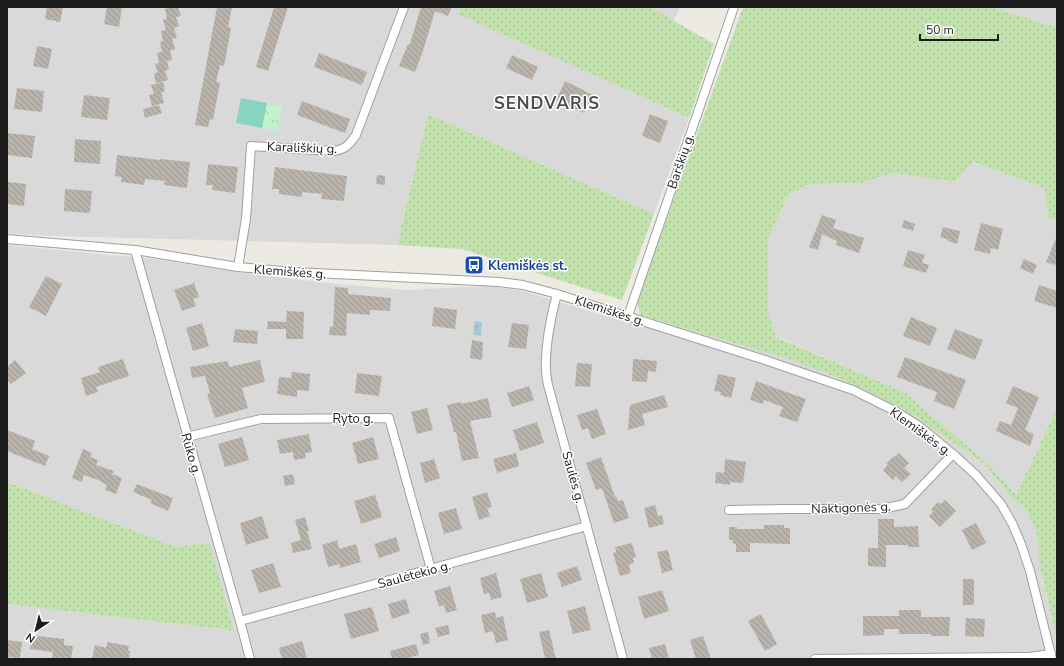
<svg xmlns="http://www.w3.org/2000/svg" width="1064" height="666" font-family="'Nunito Sans',sans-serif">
<defs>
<pattern id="grass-dots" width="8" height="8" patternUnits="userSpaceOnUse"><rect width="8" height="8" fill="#c2e2ad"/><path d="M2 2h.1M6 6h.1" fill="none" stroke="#a6c194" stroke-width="1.8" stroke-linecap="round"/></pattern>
<pattern id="park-crowns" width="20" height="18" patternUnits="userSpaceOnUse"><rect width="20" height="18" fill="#c3f3cc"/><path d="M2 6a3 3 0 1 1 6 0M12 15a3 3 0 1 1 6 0" fill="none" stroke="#a7d0af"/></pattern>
<pattern id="water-ripples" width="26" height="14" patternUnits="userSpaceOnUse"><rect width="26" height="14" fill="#a7c7d6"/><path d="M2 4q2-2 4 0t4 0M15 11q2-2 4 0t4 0" fill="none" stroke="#8faab7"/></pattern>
<pattern id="building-back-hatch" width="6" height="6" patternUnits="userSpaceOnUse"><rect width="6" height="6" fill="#b9b3ac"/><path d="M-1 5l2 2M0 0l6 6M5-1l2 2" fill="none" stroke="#9e9993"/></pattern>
</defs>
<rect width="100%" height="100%" fill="#eceae3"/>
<!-- residential -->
<g fill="#dad9d9">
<polygon points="7,7 460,7 459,14 689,118 654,214 428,114 397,245 53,236 7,233"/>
<polygon points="650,7 680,7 674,21"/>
<polygon points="991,7 1057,7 1055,27 1054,27"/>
<polygon points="973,162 1045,188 1048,218 1057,219 1057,408 1016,495 986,462 904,392 776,336 768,312 768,239 788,195 809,184 862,183 892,173 955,182"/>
<polygon points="7,245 152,259 250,274 338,284 406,290 489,286 523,291 639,326 640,315 785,358 823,372 866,390 905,410 984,463 1013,500 1023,506 1029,516 1038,536 1039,561 1057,641 1057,659 7,659 7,604 230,630 200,544 176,547 7,482"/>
</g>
<!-- grass -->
<g fill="url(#grass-dots)">
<polygon points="460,7 650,7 714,44 689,118 458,14"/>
<polygon points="743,7 991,7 1054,27 1057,13 1057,219 1048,218 1045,188 973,162 955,182 892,173 862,183 809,184 788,195 768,239 768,312 776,337 904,392 986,462 1016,495 1057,408 1057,641 1039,561 1038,536 1029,516 1023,506 1013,500 984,463 905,410 866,390 823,372 785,358 640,315 637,301"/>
<polygon points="428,114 654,214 622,300 462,249 397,245"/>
<polygon points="7,482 176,547 200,544 208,544 211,547 233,629 230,630 7,604"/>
</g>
<!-- park -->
<polygon fill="url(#park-crowns)" points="267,103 282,106 277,131 262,128"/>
<!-- pitch -->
<polygon fill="#88d4be" points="241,98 267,103 262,128 236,123"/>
<!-- water -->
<polygon fill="url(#water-ripples)" points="475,321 482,322 481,336 473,335"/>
<!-- building -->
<g fill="url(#building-back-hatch)">
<polygon points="47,7 63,7 60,22 45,19"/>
<polygon points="107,7 122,7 119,27 104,24"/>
<polygon points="173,7 178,7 181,16 176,17 179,26 174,28 177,38 172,39 175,49 163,52 170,50 172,60 167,61 169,69 165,71 168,80 156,83 154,74 158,72 155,64 159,63 157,53 162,52 160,42 163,41 161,31 166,30 163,20 167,19 165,9"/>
<polygon points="217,7 232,7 228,27 231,28 224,66 220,65 216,82 220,83 213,120 210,119 208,127 195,125"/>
<polygon points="274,7 288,7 268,71 256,67"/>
<polygon points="421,7 452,7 448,16 435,11 423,51 415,72 399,66 408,44 410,44"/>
<polygon points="37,46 52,49 48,69 33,66"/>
<polygon points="319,53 367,72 362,85 314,67"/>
<polygon points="512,55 538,67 532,80 506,68"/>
<polygon points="565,81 593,95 584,113 556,100"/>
<polygon points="163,82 165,91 159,93 161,92 164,103 152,106 149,95 154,94 151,85"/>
<polygon points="17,88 44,91 42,112 14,109"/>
<polygon points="84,95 110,98 107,120 81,117"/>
<polygon points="302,101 350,119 345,133 297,115"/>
<polygon points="159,105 162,113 145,118 143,109"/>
<polygon points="650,114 668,121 660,143 642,136"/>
<polygon points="7,133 35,136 32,158 7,155"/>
<polygon points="75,139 101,141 100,164 74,162"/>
<polygon points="117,155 160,160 160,159 190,162 187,188 164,185 165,181 145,179 144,185 121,182 122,177 115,176"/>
<polygon points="208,164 238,167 235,193 212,190 213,185 206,185"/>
<polygon points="275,167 347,176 344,201 321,199 322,194 302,192 302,197 279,194 279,189 272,189"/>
<polygon points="377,175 385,176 385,185 376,184"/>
<polygon points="7,182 26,184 24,206 7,204"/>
<polygon points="65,189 92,191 90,213 64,211"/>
<polygon points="822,215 836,220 833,228 864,238 859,253 836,245 837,241 822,234 818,250 809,247"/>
<polygon points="904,220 915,224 913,231 902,227"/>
<polygon points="981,223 1003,229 998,250 991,248 990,254 974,250"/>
<polygon points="943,227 960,231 957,244 948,241 949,240 940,237"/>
<polygon points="1057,236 1057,260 1055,265 1046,262"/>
<polygon points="908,250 925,255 922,263 929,265 926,273 903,266"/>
<polygon points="1024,259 1037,265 1033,274 1020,268"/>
<polygon points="46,276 62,284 46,316 29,307"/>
<polygon points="194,283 199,297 193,299 196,306 182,311 174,290"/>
<polygon points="1039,285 1057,291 1057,308 1034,301"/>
<polygon points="335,287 348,288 348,294 391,298 390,311 370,310 370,315 347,313 346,336 329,335 330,326 333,327"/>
<polygon points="434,307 457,310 455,329 432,326"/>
<polygon points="287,311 304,312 303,339 286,339 286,329 267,329 268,321 286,322"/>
<polygon points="911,317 937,328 930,346 903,336"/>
<polygon points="202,323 209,346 193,351 186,328"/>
<polygon points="512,323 529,325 526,349 508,347"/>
<polygon points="235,329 258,331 257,344 233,342"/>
<polygon points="955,329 983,340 975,360 947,349"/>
<polygon points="472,340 483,342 482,360 470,358"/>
<polygon points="905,357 966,380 954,409 934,401 937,392 897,377"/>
<polygon points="123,359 129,376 96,387 98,392 86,396 81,378 100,372 98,367"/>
<polygon points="633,359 657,361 656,372 648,371 647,382 632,381"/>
<polygon points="15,360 26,373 11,384 7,379 7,367"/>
<polygon points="260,360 265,382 242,388 248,408 215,418 207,394 210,393 205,376 192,378 190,367 228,361 229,367"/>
<polygon points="577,363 592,364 590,387 575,386"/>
<polygon points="292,372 310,374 309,391 297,390 297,397 277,394 279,377 291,378"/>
<polygon points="357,373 382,376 379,396 355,393"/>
<polygon points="718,374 736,378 731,398 720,395 721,392 714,391"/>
<polygon points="756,381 806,399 797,422 779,416 783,407 764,400 763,404 750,400"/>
<polygon points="529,386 534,400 512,407 507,393"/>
<polygon points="1013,386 1039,397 1025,430 1034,434 1030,446 996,431 1000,421 1011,425 1018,408 1006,403"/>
<polygon points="664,395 668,407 642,414 645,425 628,430 630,405"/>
<polygon points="488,398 492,417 470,421 479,458 462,461 456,432 454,432 447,405 461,402 462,404"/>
<polygon points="427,408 433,430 417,434 411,412"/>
<polygon points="597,409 606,434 592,439 588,428 582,430 577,415"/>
<polygon points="537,422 544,443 520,451 513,430"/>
<polygon points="7,430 35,441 32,449 49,456 45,466 7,451"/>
<polygon points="309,434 312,452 305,453 306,458 294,460 293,452 280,454 277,440"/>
<polygon points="242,437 249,460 225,467 218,444"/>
<polygon points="373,437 379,459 358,464 352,443"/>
<polygon points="83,449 92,453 90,457 98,460 96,465 114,471 112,474 122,478 116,494 105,490 107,485 101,482 101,481 84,475 82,482 72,478"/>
<polygon points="516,453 519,466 497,473 493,459"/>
<polygon points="899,453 909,463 904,468 911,474 902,482 896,476 893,480 883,470 888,465 886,464 894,456 895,457"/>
<polygon points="601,457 615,497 616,496 618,501 623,500 629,518 614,523 602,488 596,490 586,463"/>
<polygon points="434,459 440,478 425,483 420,463"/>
<polygon points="725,459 746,462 743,483 730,482 730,485 715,483 716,472 724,473"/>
<polygon points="293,474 295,484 285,486 283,476"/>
<polygon points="137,484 173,498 168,511 150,503 152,500 133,492"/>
<polygon points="487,492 492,507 487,508 490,516 479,520 472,497"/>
<polygon points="375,495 382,517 361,524 354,501"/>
<polygon points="945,500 956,511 940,527 929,516 933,512 931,509 938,502 941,504"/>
<polygon points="655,505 658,516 662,515 664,524 649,528 644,508"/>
<polygon points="456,508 462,529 444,534 438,513"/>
<polygon points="262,516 269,538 246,545 240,523"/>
<polygon points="305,517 309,531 307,531 312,549 293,553 291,543 301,540 295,520"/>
<polygon points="878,519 894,519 894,527 918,526 919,547 908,547 908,545 886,545 886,567 868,566 868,548 878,548"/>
<polygon points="976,523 986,543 972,550 962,530"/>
<polygon points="764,525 784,525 784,528 790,528 790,544 750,543 750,552 736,552 736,544 733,543 733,540 729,540 729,527 737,527 737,529 764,529"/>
<polygon points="396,537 400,551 379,558 374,544"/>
<polygon points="337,540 339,549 356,544 361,562 340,568 339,564 328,567 322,545"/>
<polygon points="632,543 636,557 633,558 634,563 629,565 631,573 620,576 613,553 616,552 615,547"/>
<polygon points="668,550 673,570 662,573 657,552"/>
<polygon points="273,563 281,587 259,593 251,570"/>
<polygon points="577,566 582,580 562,587 557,573"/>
<polygon points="496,573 502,597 491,600 489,593 484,594 480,578"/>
<polygon points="541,573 548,597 527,603 520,579"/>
<rect x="963" y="579" width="11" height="26"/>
<polygon points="450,586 457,610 446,613 444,605 439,607 434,591"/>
<polygon points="662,590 669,611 644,619 638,597"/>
<polygon points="406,599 410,613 392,619 388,604"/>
<polygon points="585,606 591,630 573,634 567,611"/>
<polygon points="372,607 379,631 351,639 344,614"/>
<polygon points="899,610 921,610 921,617 950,617 949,636 931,636 931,634 899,634 899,629 884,629 884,635 863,636 863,616 899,616"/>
<polygon points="495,612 496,618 503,616 508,640 496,643 493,631 485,633 481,615"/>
<polygon points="761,614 777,644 765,651 748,621"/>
<polygon points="966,618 985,619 984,637 965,636"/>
<polygon points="448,625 450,634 438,637 435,628"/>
<polygon points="549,630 556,659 545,659 539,632"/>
<polygon points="428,632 430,643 423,645 420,634"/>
<polygon points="31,635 64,639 64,645 73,646 71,659 52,658 53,652 30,649"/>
<polygon points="703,636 711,659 696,659 690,640"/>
<polygon points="7,640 22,642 20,658 7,657"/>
<polygon points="302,641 307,659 282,659 279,648"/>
<polygon points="107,642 129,646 128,651 130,651 129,659 92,659 95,645 106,648"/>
<polygon points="416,644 419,655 404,659 392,659 390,651"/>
<polygon points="665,644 669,659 652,659 649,648"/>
</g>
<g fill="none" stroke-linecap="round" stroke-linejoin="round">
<defs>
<g id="minor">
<polyline points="7,239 135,250 238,267 294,272 499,282 523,285 557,294 765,360 853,390 897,412 919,426 953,454 976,475 1001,504 1012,523 1021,544 1030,571 1052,659"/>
<polyline points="135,250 240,621 250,659"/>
<path d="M238 267 246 219 251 146 334 151C346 149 349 145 356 135L404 7"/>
<path d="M557 294C551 315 545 347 546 369 546 374 547 380 548 385L623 659"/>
<polyline points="628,316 734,7"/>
<polyline points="187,437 261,419 389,418 431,569"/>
<polyline points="729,510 784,509 882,509 905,504 953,454"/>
<polyline points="240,621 587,526"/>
<polyline points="815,659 1029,657 1051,654"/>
</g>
</defs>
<!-- minor casing -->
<use href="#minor" stroke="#a0a0a0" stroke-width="10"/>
<!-- minor -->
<use href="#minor" stroke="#fff" stroke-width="8"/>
</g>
<!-- icons -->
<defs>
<symbol id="bus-square" viewBox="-11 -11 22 22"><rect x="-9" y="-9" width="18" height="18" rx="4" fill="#1a4fb4" stroke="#fff"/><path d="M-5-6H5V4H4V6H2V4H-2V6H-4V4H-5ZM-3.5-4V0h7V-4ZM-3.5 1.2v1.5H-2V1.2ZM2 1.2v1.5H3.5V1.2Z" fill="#fff"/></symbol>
</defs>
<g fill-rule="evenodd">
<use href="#bus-square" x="463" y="254" width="22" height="22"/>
</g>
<g text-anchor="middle" stroke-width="3" stroke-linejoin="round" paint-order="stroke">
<!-- street labels -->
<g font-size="13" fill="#1c1c1c" stroke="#fff">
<text transform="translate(302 147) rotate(2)" y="5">Karališkių g.</text>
<text transform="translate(680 161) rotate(-71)" y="5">Barškių g.</text>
<text transform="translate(290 271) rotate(4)" y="5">Klemiškės g.</text>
<text transform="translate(610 310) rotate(18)" y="5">Klemiškės g.</text>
<text x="353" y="423">Ryto g.</text>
<text transform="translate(921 431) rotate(36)" y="5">Klemiškės g.</text>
<text transform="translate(192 454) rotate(74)" y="5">Rūko g.</text>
<text transform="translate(574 477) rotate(74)" y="5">Saulės g.</text>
<text transform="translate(851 507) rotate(-2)" y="5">Naktigonės g.</text>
<text transform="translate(414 574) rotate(-15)" y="5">Saulėtekio g.</text>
</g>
<!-- transit labels -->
<g font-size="13" font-weight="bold" fill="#164399" stroke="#fff" text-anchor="start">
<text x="488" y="270">Klemiškės st.</text>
</g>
<!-- district labels -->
<g font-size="17" font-weight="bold" letter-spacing="1" fill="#4f4f4f" stroke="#fff">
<text x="547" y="109">SENDVARIS</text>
</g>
</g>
<!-- border -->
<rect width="1064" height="666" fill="none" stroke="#1c1c1c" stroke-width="16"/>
<!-- north arrow -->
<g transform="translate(36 630) rotate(215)" stroke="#ffffff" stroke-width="3" paint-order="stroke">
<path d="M0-3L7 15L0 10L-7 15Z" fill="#1c1c1c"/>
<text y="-6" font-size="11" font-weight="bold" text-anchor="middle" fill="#1c1c1c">N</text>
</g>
<!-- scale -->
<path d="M920 34v6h78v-6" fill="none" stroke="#1c1c1c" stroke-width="2"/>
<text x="926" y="34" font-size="12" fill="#1c1c1c" stroke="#ffffff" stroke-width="3" paint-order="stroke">50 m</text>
</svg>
